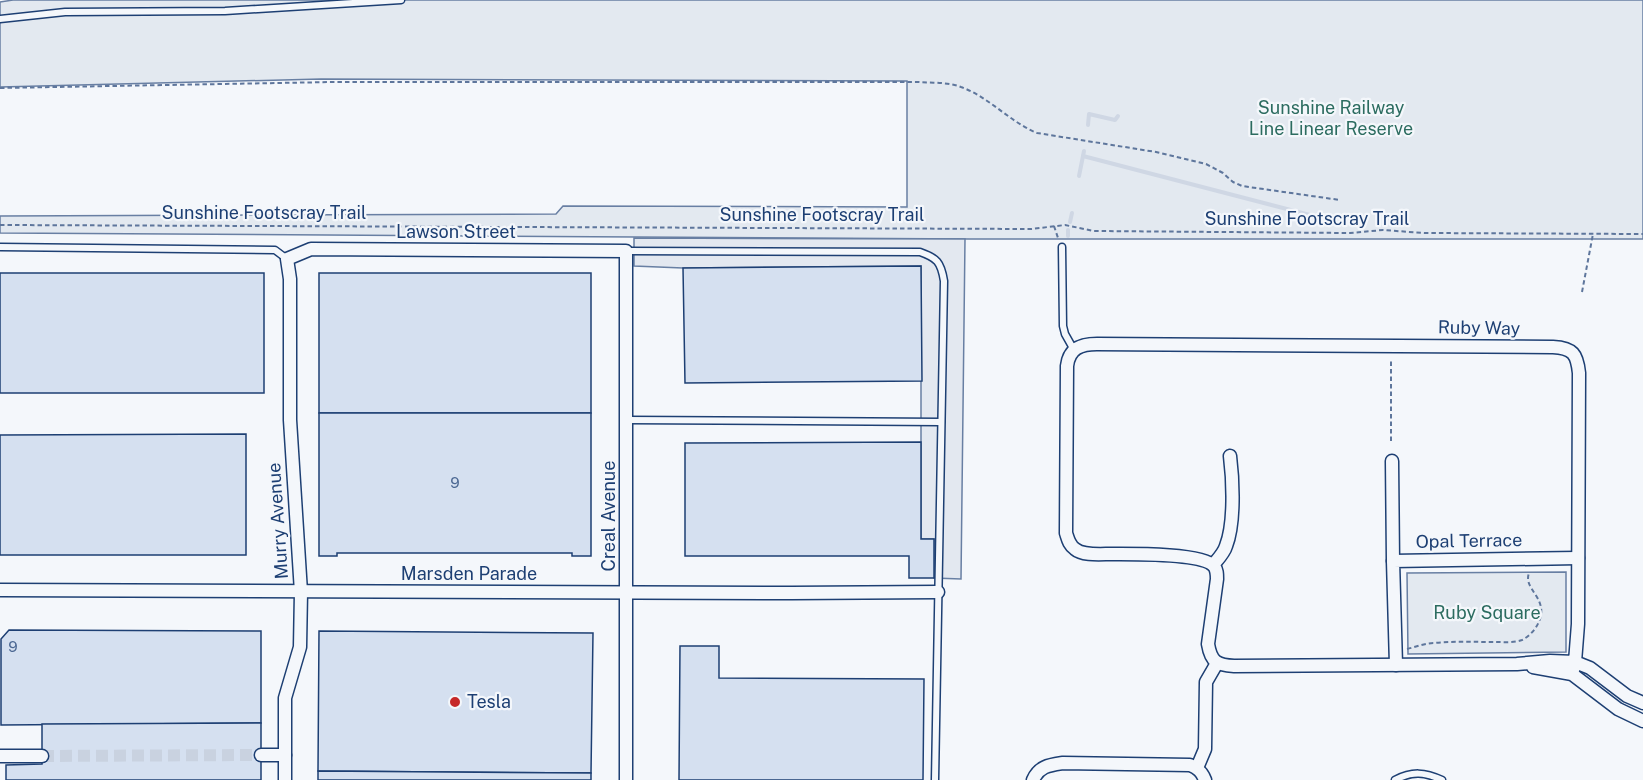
<svg xmlns="http://www.w3.org/2000/svg" width="1643" height="780" font-family="'Public Sans',sans-serif">
<rect width="100%" height="100%" fill="#f4f7fb"/>
<!-- green -->
<g fill="#e3e9f0" stroke="#687fa3" stroke-width="1.5">
<polygon points="13,0 1643,0 1643,239 970,239 0,233 0,216 556,214 563,206 907,207 907,81 321,79 0,87 0,2"/>
<polygon points="1566,572 1566,652 1408,654 1407,573"/>
</g>
<!-- parking -->
<polygon fill="#e3e8f0" stroke="#687fa3" stroke-width="1.5" points="634,238 965,239 961,579 934,578 934,539 921,539 921,266 683,268 634,266"/>
<g fill="none" stroke-linecap="round" stroke-linejoin="round">
<!-- stream -->
<g stroke="#cfd7e4" stroke-width="4">
<polyline points="1088,125 1089,114 1115,120 1118,116"/>
<polyline points="1083,156 1329,220"/>
<polyline points="1079,176 1084,151"/>
<polyline points="1070,222 1072,213"/>
<polyline points="1068,236 1068,230"/>
</g>
</g>
<!-- building -->
<g fill="#d5e0f0" stroke="#1d3f73" stroke-width="1.5">
<polygon points="921,266 922,381 685,383 683,268"/>
<rect x="0" y="273" width="264" height="120"/>
<rect x="319" y="273" width="272" height="140"/>
<polygon points="319,413 591,413 591,556 572,556 572,553 337,553 337,556 319,556"/>
<polygon points="246,434 246,555 0,555 0,435"/>
<polygon points="921,442 921,539 934,539 934,578 909,578 909,556 685,556 685,443"/>
<polygon points="9,630 261,631 261,723 1,725 1,639"/>
<polygon points="319,631 593,633 591,773 318,771"/>
<polygon points="680,646 719,646 719,678 924,679 923,780 679,780"/>
<polygon points="261,723 261,780 6,780 6,765 42,764 42,724"/>
<polygon points="318,771 591,773 591,780 318,780"/>
</g>
<g fill="none" stroke-linecap="round" stroke-linejoin="round">
<!-- minor-tunnel -->
<polyline stroke="#c9d2e0" stroke-width="12" stroke-dasharray="12 6" stroke-linecap="butt" points="42,756 261,755"/>
<defs>
<g id="service">
<polyline points="0,19 65,12 225,11 401,0"/>
<polyline points="0,247 275,250 287,259"/>
<polyline points="1062,247 1063,326 1065,334 1074,350"/>
<path d="M626 251 920 252C937 258 941 262 944 281L935 780"/>
<polyline points="627,420 941,422"/>
<path d="M1395 780C1412 771 1425 772 1442 780"/>
</g>
<g id="minor">
<polyline points="1392,461 1393,561"/>
<path d="M1213 565C1218 559 1224 553 1226 546 1235 523 1233 480 1230 456"/>
<polyline points="0,590 792,593 938,592"/>
<polyline points="1396,665 1393,561 1578,558"/>
<polyline points="1533,667 1572,674 1618,709 1643,721"/>
<path d="M1572 674 1575 662 1578 624 1579 373C1577 354 1573 348 1553 347L1097 344C1081 344 1069 348 1067 366L1066 533C1068 539 1069 545 1075 549 1083 556 1101 554 1112 554 1131 554 1202 553 1214 566 1217 570 1217 574 1217 579L1208 644C1211 662 1217 665 1234 666L1517 664 1550 661 1575 662 1590 668 1627 696 1643 703"/>
<polyline points="261,755 285,755"/>
<polyline points="0,756 42,756"/>
<polyline points="1197,768 1205,749 1206,682 1217,663"/>
<polyline points="285,780 285,698 300,647 301,592 290,420 290,279 287,259 311,249 626,251 626,780"/>
<path d="M1033 780C1039 766 1050 765 1063 763L1190 765C1198 768 1202 772 1205 780"/>
</g>
</defs>
<!-- service casing -->
<use href="#service" stroke="#1d3f73" stroke-width="9"/>
<!-- minor casing -->
<use href="#minor" stroke="#1d3f73" stroke-width="15"/>
<!-- path -->
<g stroke="#5e769c" stroke-width="2" stroke-dasharray="4.5 3" stroke-linecap="butt">
<path d="M0 88 333 82H919C933 83 948 82 961 87 989 97 1010 122 1037 133L1156 152 1206 164 1223 173 1233 182 1242 186 1340 200"/>
<polyline points="0,225 1031,229 1065,225 1094,231 1350,233 1383,230 1424,233 1643,234"/>
<polyline points="1054,226 1058,238"/>
<polyline points="1582,292 1593,234"/>
<polyline points="1391,441 1391,359"/>
<path d="M1407 649C1416 647 1425 643 1434 643 1454 641 1474 642 1494 642 1503 642 1514 643 1522 640 1530 636 1537 628 1540 619 1547 597 1523 589 1529 573"/>
</g>
<!-- service -->
<use href="#service" stroke="#f4f7fb" stroke-width="6"/>
<!-- minor -->
<use href="#minor" stroke="#f4f7fb" stroke-width="12"/>
</g>
<!-- markers -->
<circle fill="#c62828" stroke="#f4f7fb" stroke-width="2" cx="455" cy="702" r="6"/>
<g text-anchor="middle" stroke-width="4.5" stroke-linejoin="round" paint-order="stroke">
<!-- number labels -->
<g font-size="15" fill="#4b6792">
<text x="455" y="488">9</text>
<text x="13" y="652">9</text>
</g>
<!-- park labels -->
<g font-size="18" fill="#2c6c60" stroke="#f4f7fb">
<text x="1331" y="114">Sunshine Railway<tspan x="1331" dy="21">Line Linear Reserve</tspan></text>
<text x="1487" y="619">Ruby Square</text>
</g>
<!-- street labels -->
<g font-size="18" fill="#1d3f73" stroke="#f4f7fb">
<text x="264" y="219">Sunshine Footscray Trail</text>
<text x="822" y="221">Sunshine Footscray Trail</text>
<text x="1307" y="225">Sunshine Footscray Trail</text>
<text x="456" y="238">Lawson Street</text>
<text transform="translate(1479 328) rotate(1)" y="6">Ruby Way</text>
<text transform="translate(609 516) rotate(-90)" y="6">Creal Avenue</text>
<text transform="translate(278 521) rotate(-94)" y="6">Murry Avenue</text>
<text transform="translate(1469 541) rotate(-1)" y="6">Opal Terrace</text>
<text x="469" y="580">Marsden Parade</text>
</g>
<!-- poi labels -->
<g font-size="18" fill="#1d3f73" stroke="#f4f7fb" text-anchor="start">
<text x="467" y="708">Tesla</text>
</g>
</g>
</svg>
